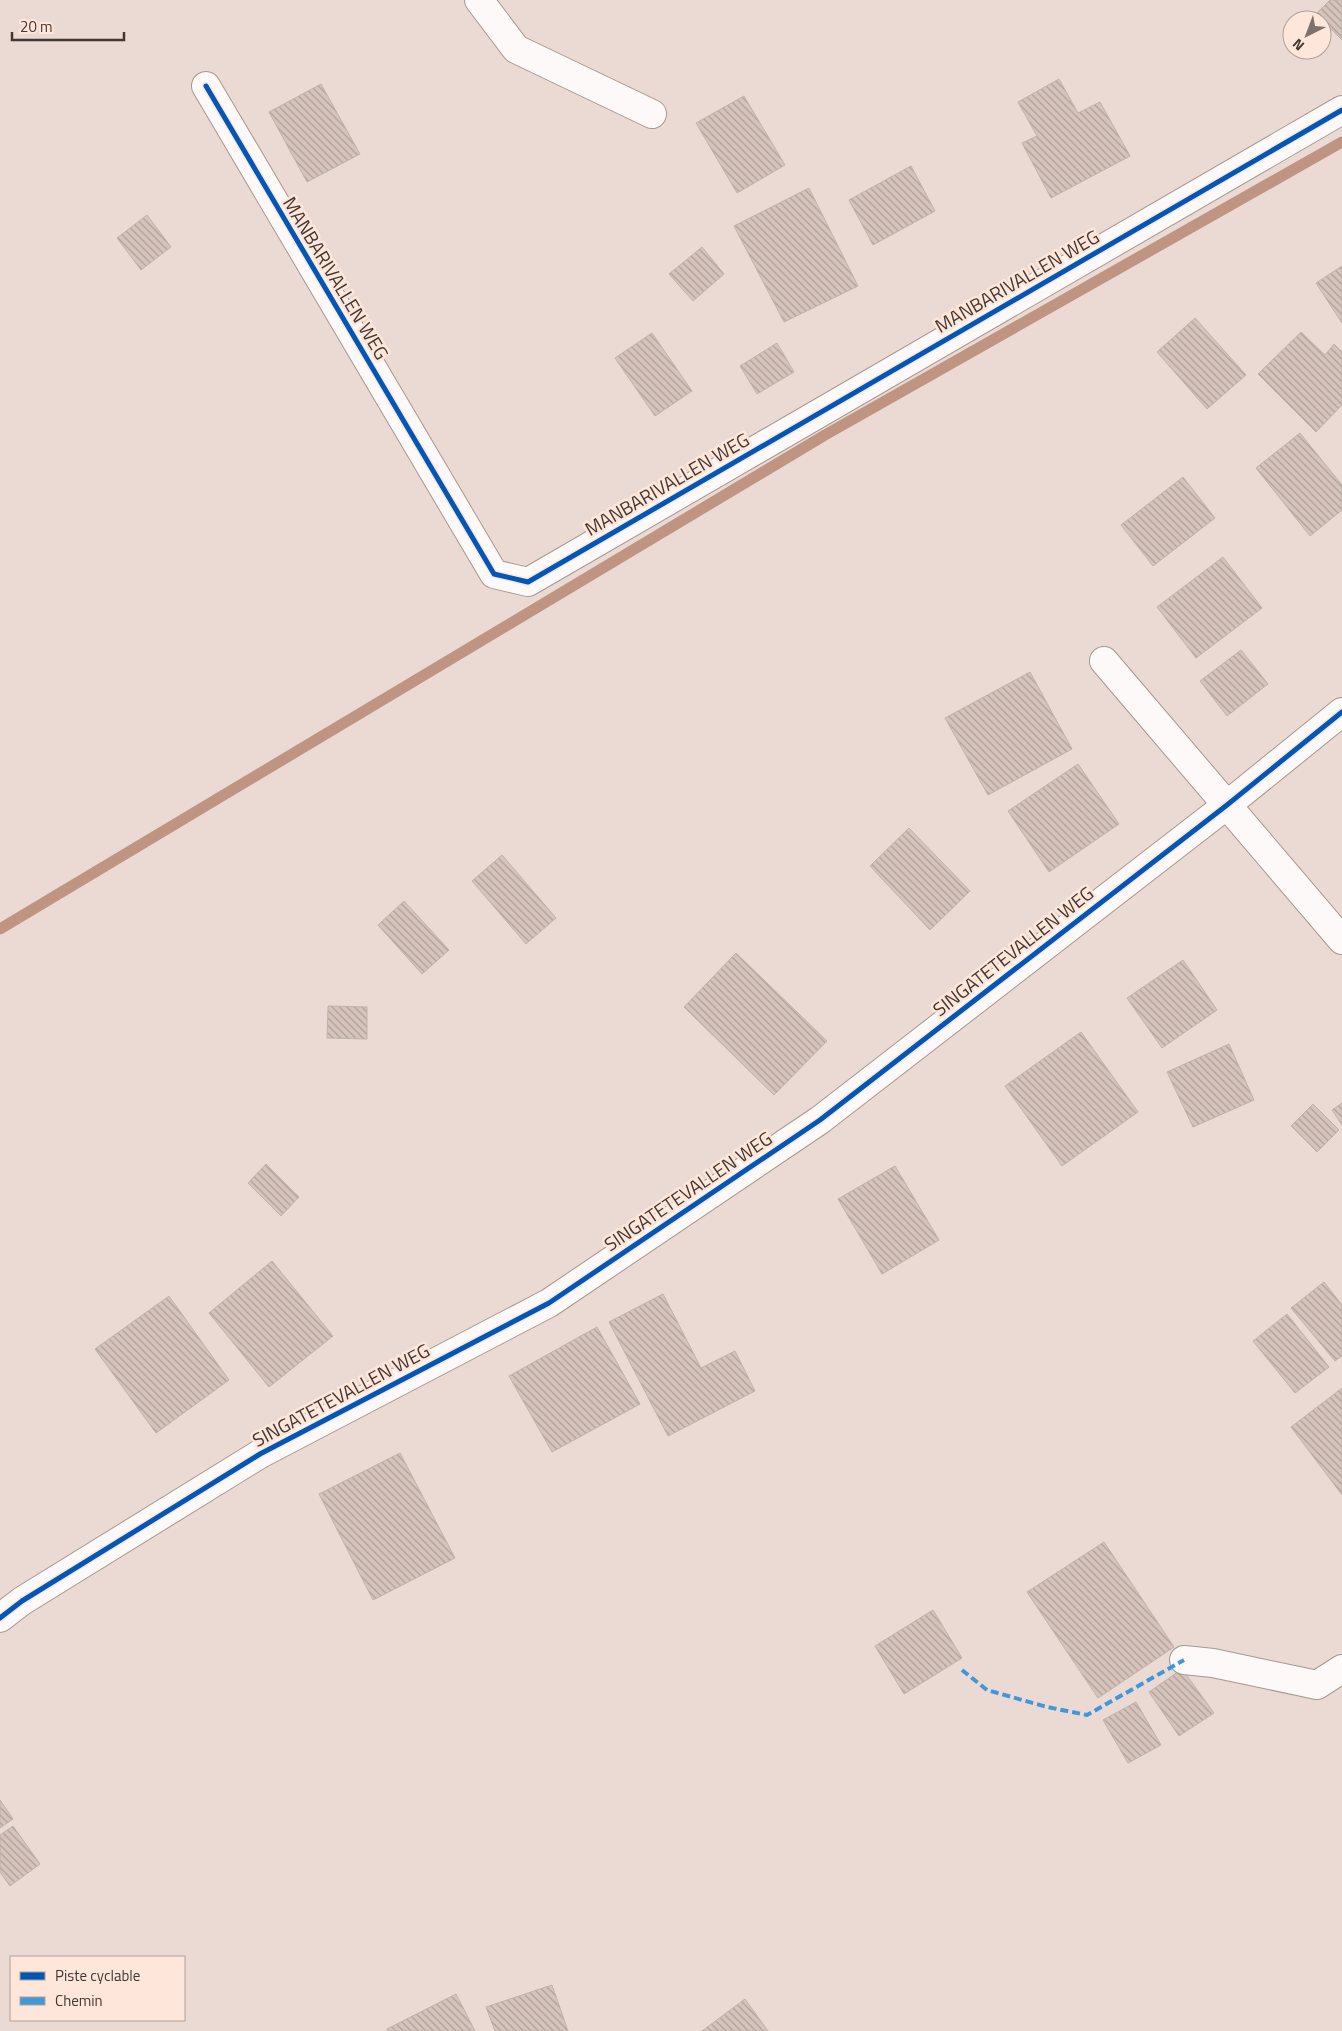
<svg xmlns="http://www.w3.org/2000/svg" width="1342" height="2031" font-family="'Titillium Web',sans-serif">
<defs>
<pattern id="building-back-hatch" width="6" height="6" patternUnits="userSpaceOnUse" patternTransform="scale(1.25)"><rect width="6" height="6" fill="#d6c3bb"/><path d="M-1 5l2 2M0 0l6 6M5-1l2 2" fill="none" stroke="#af9f99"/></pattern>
</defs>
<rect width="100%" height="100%" fill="#ebdad3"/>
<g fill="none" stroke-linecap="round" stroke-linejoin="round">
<!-- stream -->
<polyline stroke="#bf9581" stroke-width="11" points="0,929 825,435 1342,142"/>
</g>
<!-- building -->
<g fill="url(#building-back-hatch)" stroke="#bfb2ac">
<polygon points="1330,0 1342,0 1342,40 1316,14"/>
<polygon points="1059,79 1078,113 1100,102 1130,156 1051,198 1022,143 1037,136 1018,102"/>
<polygon points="321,84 360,154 307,182 269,112"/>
<polygon points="744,96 785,165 737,193 696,123"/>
<polygon points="911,166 935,211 873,245 849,200"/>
<polygon points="809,188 858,286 784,322 734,226"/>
<polygon points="147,215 171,247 141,270 117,238"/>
<polygon points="702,247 724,274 693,301 669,274"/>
<polygon points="1342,266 1342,323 1316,283"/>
<polygon points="1195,318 1246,375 1207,409 1157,352"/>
<polygon points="1301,332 1325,355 1334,344 1342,352 1342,405 1316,432 1258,374"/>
<polygon points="652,333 692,391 655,416 615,358"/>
<polygon points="777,343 794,372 757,394 740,366"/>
<polygon points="1300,433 1342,485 1342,510 1310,536 1256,468"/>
<polygon points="1183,477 1215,518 1153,566 1121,525"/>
<polygon points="1223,557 1262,608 1196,658 1157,607"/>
<polygon points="1241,650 1268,684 1227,716 1200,681"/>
<polygon points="1030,672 1072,749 988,795 945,718"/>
<polygon points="1078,764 1119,824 1049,872 1008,811"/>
<polygon points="909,828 970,891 930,930 870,866"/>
<polygon points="502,855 556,918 526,944 472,881"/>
<polygon points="404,901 449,950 422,974 378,925"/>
<polygon points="736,953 827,1041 774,1095 684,1007"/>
<polygon points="1183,960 1217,1010 1162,1048 1127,998"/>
<polygon points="328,1006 367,1007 367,1039 327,1038"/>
<polygon points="1081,1032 1138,1112 1062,1166 1005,1086"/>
<polygon points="1229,1044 1254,1100 1193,1127 1167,1072"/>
<polygon points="1342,1103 1342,1125 1332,1110"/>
<polygon points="1313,1104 1339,1130 1317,1152 1291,1126"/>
<polygon points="266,1164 299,1197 281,1216 248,1183"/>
<polygon points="895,1166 939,1240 882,1274 838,1199"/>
<polygon points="272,1261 333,1336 269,1387 209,1313"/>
<polygon points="1324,1282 1342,1305 1342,1356 1335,1361 1291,1308"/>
<polygon points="663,1294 701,1368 735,1351 755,1391 668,1436 609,1322"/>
<polygon points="169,1296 229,1380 156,1433 95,1349"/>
<polygon points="1287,1314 1329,1367 1295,1393 1253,1341"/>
<polygon points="597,1327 640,1404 552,1452 509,1376"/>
<polygon points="1342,1388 1342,1495 1291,1427"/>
<polygon points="400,1453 455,1558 373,1600 319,1494"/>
<polygon points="1104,1542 1174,1647 1098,1698 1027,1592"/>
<polygon points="933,1610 962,1658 904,1694 875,1646"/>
<polygon points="1182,1669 1214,1713 1179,1736 1149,1692"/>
<polygon points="1136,1702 1161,1745 1128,1763 1103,1720"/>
<polygon points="0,1800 13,1819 0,1828"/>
<polygon points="13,1826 40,1864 10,1886 0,1872 0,1835"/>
<polygon points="552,1985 568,2031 495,2031 486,2007"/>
<polygon points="456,1994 475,2031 388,2031 387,2029"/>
<polygon points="745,1999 768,2031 702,2031"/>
</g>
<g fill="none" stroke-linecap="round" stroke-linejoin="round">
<defs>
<g id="street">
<polyline points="479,0 516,49 652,114"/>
<polyline points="206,86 494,574 528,582 1342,110"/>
<polyline points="1104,661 1342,940"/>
<polyline points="0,1618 22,1601 260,1454 549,1303 820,1120 1227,805 1342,712"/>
<polyline points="1184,1660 1213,1663 1317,1685 1342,1669"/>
</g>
</defs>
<!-- street casing -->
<use href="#street" stroke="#a59892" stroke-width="30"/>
<!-- street -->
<use href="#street" stroke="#fcf9f8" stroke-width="28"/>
<!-- quiet -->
<polyline stroke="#4098d8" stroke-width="4" stroke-dasharray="8 4" stroke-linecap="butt" points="962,1670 987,1690 1047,1707 1087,1715 1184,1660"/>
<defs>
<g id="cycleway">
<polyline points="206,86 494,574 528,582 1342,110"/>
<polyline points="0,1618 22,1601 260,1454 549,1303 820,1120 1227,805 1342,712"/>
</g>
</defs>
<!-- cycleway casing -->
<use href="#cycleway" stroke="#fee6da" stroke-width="8"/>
<!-- cycleway -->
<use href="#cycleway" stroke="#0057b8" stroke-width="5"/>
</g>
<g text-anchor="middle" stroke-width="5" stroke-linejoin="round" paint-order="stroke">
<!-- street labels -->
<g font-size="19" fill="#433732" stroke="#fee6da">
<text transform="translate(336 278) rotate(59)" y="7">MANBARIVALLEN WEG</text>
<text transform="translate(1017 281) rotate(-30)" y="7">MANBARIVALLEN WEG</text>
<text transform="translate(667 484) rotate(-30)" y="7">MANBARIVALLEN WEG</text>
<text transform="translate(1013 951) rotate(-38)" y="7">SINGATETEVALLEN WEG</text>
<text transform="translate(688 1191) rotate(-34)" y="7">SINGATETEVALLEN WEG</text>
<text transform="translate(341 1395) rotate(-28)" y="7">SINGATETEVALLEN WEG</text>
</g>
</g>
<!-- legend -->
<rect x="10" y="1956" width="175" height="65" fill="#fee6da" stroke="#b3a097"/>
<rect x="20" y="1972" width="25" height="8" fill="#0057b8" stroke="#b3a097"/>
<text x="55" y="1981" font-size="15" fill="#433732">Piste cyclable</text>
<rect x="20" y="1997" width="25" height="8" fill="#4098d8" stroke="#b3a097"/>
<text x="55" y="2006" font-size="15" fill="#433732">Chemin</text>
<!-- north arrow -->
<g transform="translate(1307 35) rotate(222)"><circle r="24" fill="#fee6da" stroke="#b3a097"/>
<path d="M0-4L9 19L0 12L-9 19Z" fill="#7e706a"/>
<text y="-8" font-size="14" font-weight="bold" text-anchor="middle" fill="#433732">N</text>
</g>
<!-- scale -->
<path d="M12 32v8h112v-8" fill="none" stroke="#433732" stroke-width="2.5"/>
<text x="20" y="32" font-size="15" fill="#433732" stroke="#fee6da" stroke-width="4" paint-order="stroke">20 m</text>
</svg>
